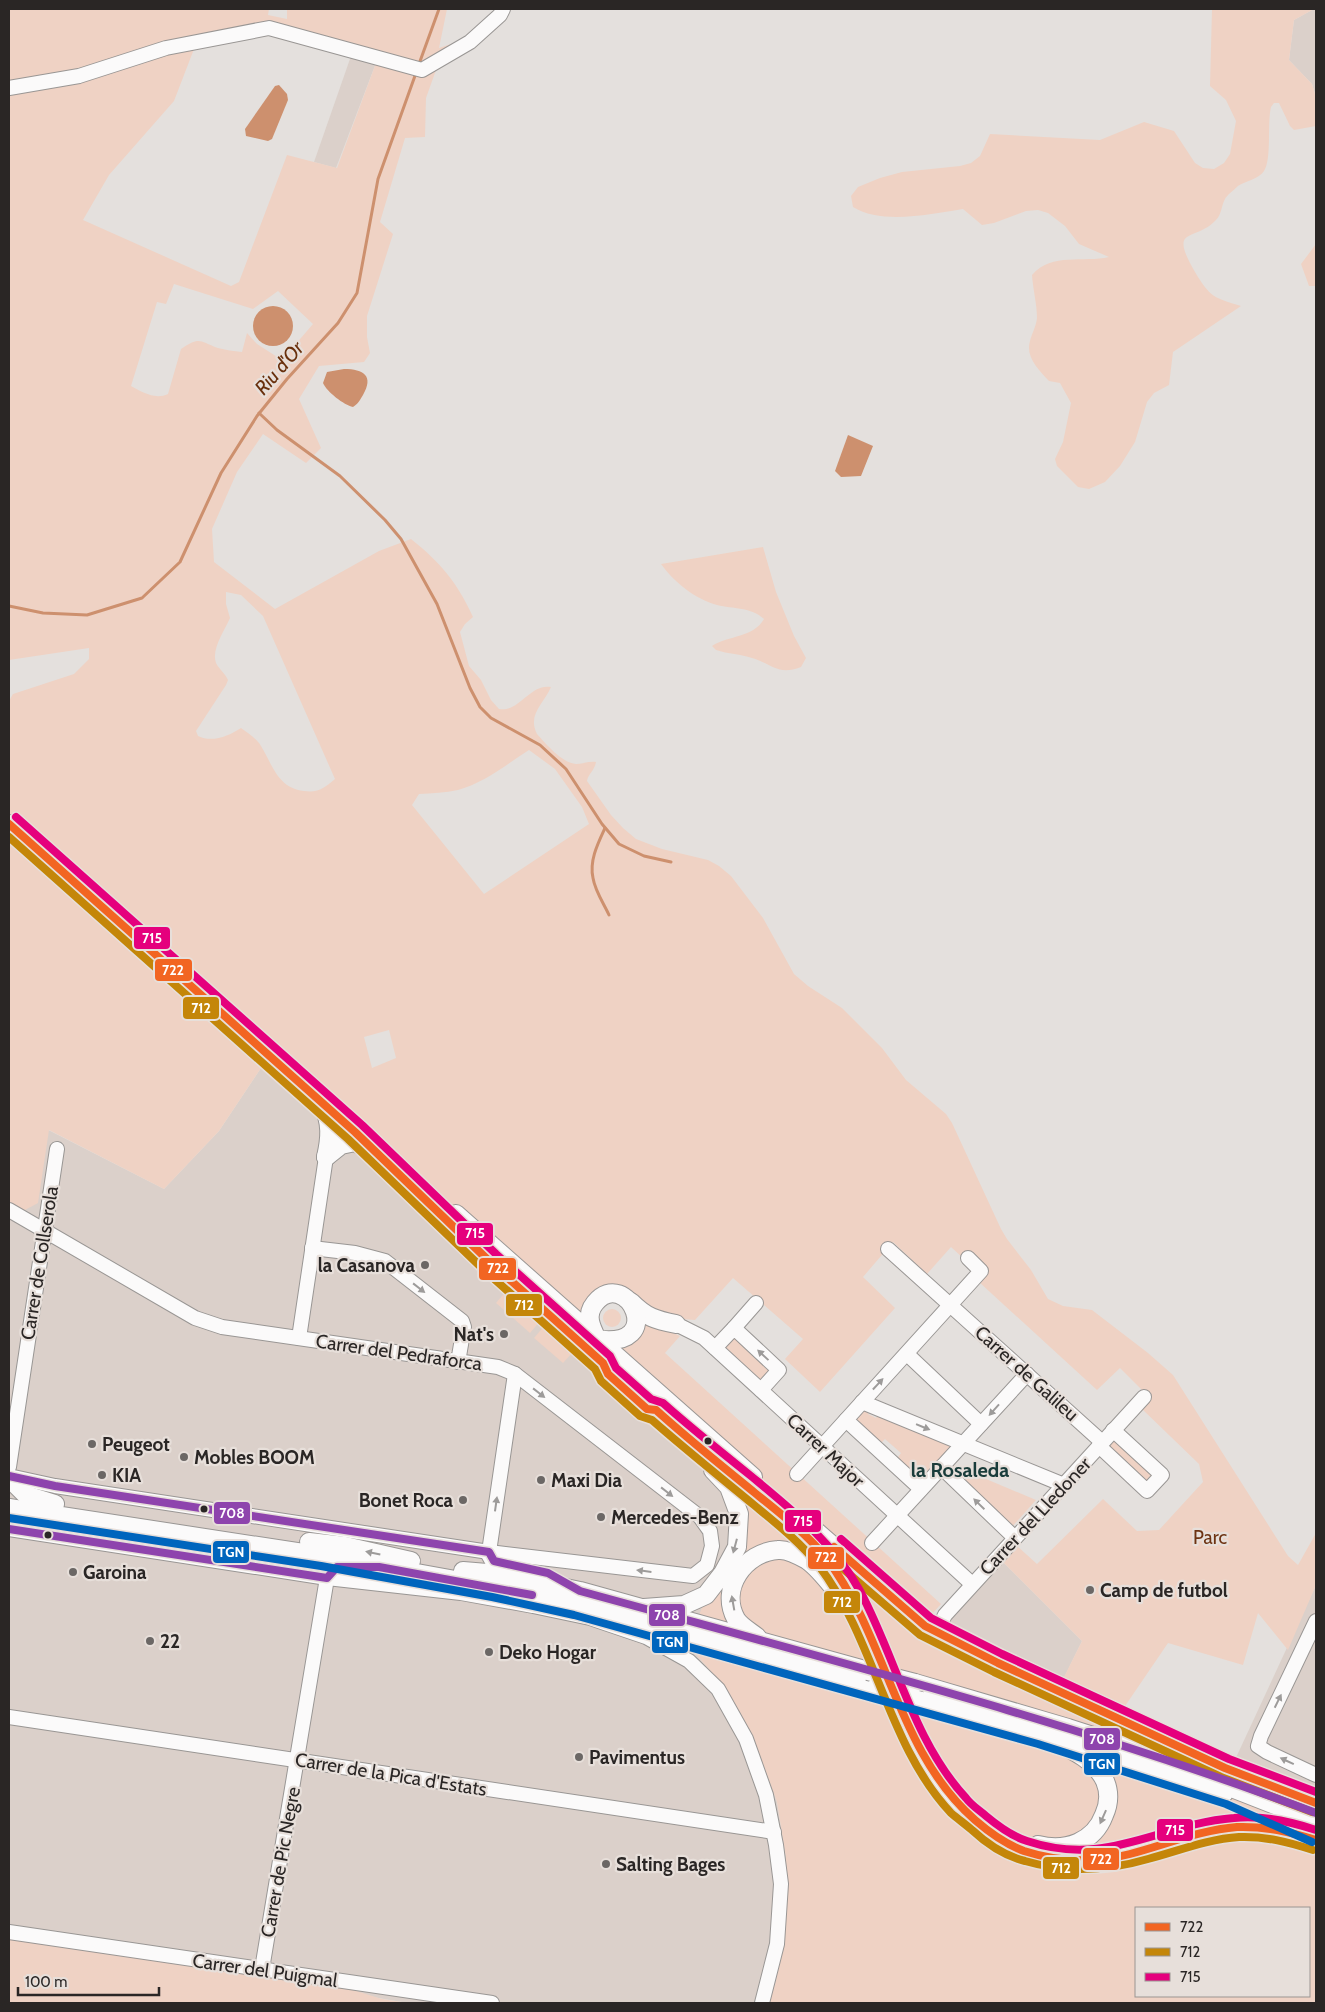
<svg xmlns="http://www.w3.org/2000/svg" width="1325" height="2012" font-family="Cabin,sans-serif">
<rect width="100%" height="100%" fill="#e4e0dd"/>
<!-- built -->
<g fill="#dbd0ca">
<polygon points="1314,9 1316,9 1316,97 1312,84 1289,60 1294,20"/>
<polygon points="351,56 376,63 336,168 314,162"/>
<polygon points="263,1065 592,1362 742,1501 745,1536 687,1644 728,1691 743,1718 756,1745 777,1802 786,1858 787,1907 776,1981 769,2003 408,2003 9,1935 9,1110 164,1189 219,1131"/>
<polygon points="1001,1560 1082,1641 1060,1686 944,1629 950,1614"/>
<polygon points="1316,1585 1316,1802 1233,1764"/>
</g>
<!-- green -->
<g fill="#efd2c4" fill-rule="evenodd">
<path d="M9 9H269L268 15 287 19V9H447L439 48 463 40 468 51 436 70 426 98 425 137 405 138 380 222 393 234 367 316V337L370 353 364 362 319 366 299 399 321 448 306 463 263 434 237 472 212 529 214 562 275 609 379 551 411 539C441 563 457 582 473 617L465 624 460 632 469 666 481 680 491 700 499 709C519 713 530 683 551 687 544 704 527 714 537 734 546 744 562 763 576 764 583 764 589 761 596 762 595 770 588 774 587 781L611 815 623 828 636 839 662 849 708 860 719 866 731 876 763 918 794 974 808 986 842 1008 882 1048 906 1080 946 1114 952 1123 1001 1229 1007 1239 1031 1270 1048 1299 1063 1306 1092 1310 1148 1353 1173 1375 1288 1556 1298 1565 1316 1533V1585L1288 1650 1258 1613 1243 1665 1168 1643 1121 1712 1316 1802V2003H769L776 1981 787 1907 786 1858 777 1802 756 1745 743 1718 728 1691 687 1644 704 1603 724 1586 742 1501 712 1476 592 1362 263 1065 219 1131 164 1189 49 1130 38 1203 23 1211 9 1202V701L13 694 74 674 89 659V648L9 660ZM273 34 376 63 337 168 287 155 239 282 231 286 83 220 109 175 174 101 194 49ZM174 284 253 309 278 291 313 324 282 360 257 344 247 333 242 352C234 351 225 350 218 348 199 341 200 336 181 349L168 394C155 400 142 392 131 386L157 302 166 304ZM226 592 241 595 263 616 335 779C324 788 319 793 304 791 278 788 273 766 261 746 257 739 248 733 241 728 229 736 212 743 198 736L196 731 226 685 228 680C225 673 219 669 216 663 211 649 225 630 230 618L226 604ZM529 750 555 769 582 807 589 824 484 894 412 805 419 794C432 793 445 793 458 790 484 783 507 764 529 750ZM389 1030 396 1058 372 1068 364 1037ZM893 1242 927 1274 951 1247 963 1258 968 1253 988 1271 979 1282 1097 1390 1120 1368 1150 1398 1141 1408 1199 1464 1203 1482 1159 1530 1137 1531 1103 1499 1037 1564 1015 1544 1001 1560 1082 1641 1060 1685 930 1622 933 1613 941 1604 665 1353 680 1336 671 1332 681 1319 695 1320 733 1278 803 1339 785 1359 820 1392 895 1308 863 1277ZM612 1301 624 1305 629 1322 616 1335 603 1333 595 1317 606 1302ZM1136 1908H1309V1996H1136Z"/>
<path d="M1212 9H1314L1294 20 1289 60 1312 84 1316 97V126L1294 130 1290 126 1279 103H1274L1271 107C1267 123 1272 159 1264 171 1259 179 1245 181 1238 186 1235 189 1226 196 1225 199 1221 206 1222 214 1216 220 1194 243 1168 225 1195 272 1210 297 1214 298 1241 306L1173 352 1169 385 1154 393 1147 402 1135 442 1120 466 1105 482 1089 489 1078 487 1057 466 1055 459 1063 442 1071 403 1060 383 1049 381C1039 370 1025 357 1030 341 1032 333 1036 327 1037 318 1037 304 1033 290 1032 275 1052 252 1084 263 1109 257L1079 244 1065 226 1048 213 1038 210 1026 211 994 223 982 225 963 209C931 214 882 225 853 207L851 196 858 187 880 178 902 172 960 166 971 163 980 156 990 134 1100 140 1144 122 1174 131 1195 163 1203 168 1214 169 1224 163 1230 154 1236 121 1226 100 1210 86Z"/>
<polygon points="1316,244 1316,286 1309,286 1301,264"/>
<path d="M763 547 776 592 794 636 806 658 801 667C778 676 772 664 752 658 741 654 728 654 716 650L712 646C729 635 753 638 764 619 751 607 733 609 717 605 695 599 674 582 661 564Z"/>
<polygon points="507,1290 541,1320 530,1333 496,1303"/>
<circle cx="612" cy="1318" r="9"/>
<polygon points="545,1325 575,1350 563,1363 534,1338"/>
<polygon points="733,1334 773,1371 763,1382 723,1345"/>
<polygon points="865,1408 869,1410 868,1414 876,1418 878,1414 953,1446 920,1481 896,1460 901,1453 885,1439 879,1445 853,1421"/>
<polygon points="1113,1439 1154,1474 1147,1484 1106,1446"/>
<polygon points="953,1465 1036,1500 1011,1528 947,1470"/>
<polygon points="9,1935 327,1982 382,1999 408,2003 9,2003"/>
</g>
<!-- water -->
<g fill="#cd906e">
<polygon points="279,85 287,94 288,100 272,139 268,141 246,136 245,129 275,86"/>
<circle cx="273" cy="326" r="20"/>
<path d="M344 369C364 369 374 376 363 395 360 400 358 404 353 407 344 405 327 392 323 383L327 372Z"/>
<polygon points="848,435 873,446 861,476 841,477 835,471"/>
</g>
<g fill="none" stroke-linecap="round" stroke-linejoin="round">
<!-- stream -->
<g stroke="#cd906e" stroke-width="3">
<polyline points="419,64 439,9"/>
<polyline points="259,413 277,430 340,476 385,520 401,539 437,604 470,688 480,707 491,718 540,745 566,769 602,824 619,844 644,856 671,862"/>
<polyline points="9,606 43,613 87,615 142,598 180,562 221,473 257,416 287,379 338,323 357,293 378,179 416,73"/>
<path d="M605 828C598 843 589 861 593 878 595 891 604 904 609 915"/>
</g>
<defs>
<g id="minor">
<polyline points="9,88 79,76 166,48 269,28 422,70 470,42 500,15 503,9"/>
<polyline points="9,1210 195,1318 222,1327 498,1367 515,1374 700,1517 710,1531 712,1546 707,1565 693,1576 489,1552 55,1486 9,1476"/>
<polyline points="312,1248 355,1253 385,1261 462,1321 464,1327 458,1362"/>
<polyline points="888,1249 1102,1442"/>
<polyline points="676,1324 704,1338 972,1584"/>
<polyline points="734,1328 756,1303"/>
<polyline points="299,1338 326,1157"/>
<polyline points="715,1348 734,1328 779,1370 761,1390"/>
<polyline points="907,1354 981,1424"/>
<polyline points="862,1402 1064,1485"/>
<polyline points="846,1420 921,1489"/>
<polyline points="1099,1446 1147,1491 1162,1475 1113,1430"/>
<polyline points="9,1467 57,1149"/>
<polyline points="941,1467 1015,1538"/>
<polyline points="797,1474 981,1271 968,1258"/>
<polyline points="9,1529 327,1578 461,1593 533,1606 590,1618 646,1637 689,1661 718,1689 746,1739 766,1795 776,1845 781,1884 777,1944 762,2003"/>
<polyline points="872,1543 1027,1374"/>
<polyline points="489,1552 515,1374"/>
<polyline points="1316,1621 1261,1736 1258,1746 1267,1752 1316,1775"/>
<polyline points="923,1624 941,1623 945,1615 1144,1397"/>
<polyline points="9,1717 774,1832"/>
<polyline points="9,1932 492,2003"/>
<polyline points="262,1969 327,1578"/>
</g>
<g id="major">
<path d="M9 824 355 1132C385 1164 417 1193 449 1223 520 1290 593 1355 666 1419 698 1446 730 1472 762 1498 786 1518 809 1537 828 1561 896 1648 901 1786 1005 1843 1087 1887 1165 1833 1246 1827 1271 1825 1293 1832 1316 1840"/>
<path d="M322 1105C332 1122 330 1139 326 1157"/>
<polyline points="326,1157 341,1145 355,1142 371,1151"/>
<polyline points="456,1214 753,1477"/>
<path d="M631 1302C646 1317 655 1320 676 1324"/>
<path d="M595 1339C670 1351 626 1265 595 1303 585 1315 591 1327 597 1339"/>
<polyline points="9,1478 26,1495 55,1504"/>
<polyline points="9,1508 323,1556 494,1587 576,1605 875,1688"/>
<polyline points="810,1526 925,1626 998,1663 1225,1768 1316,1803"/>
<polyline points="309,1542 345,1546 411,1561"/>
<polyline points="317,1549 319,1549 323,1556 327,1578"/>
<polyline points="489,1552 494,1561 517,1566"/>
<polyline points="463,1571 499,1574 580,1591 868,1671"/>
<polyline points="644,1608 684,1605 706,1595 723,1573 737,1547 739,1514 729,1487 713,1470"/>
<path d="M757 1637C751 1632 740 1626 736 1619 719 1588 745 1552 778 1550 787 1549 800 1556 807 1560 820 1569 831 1585 841 1597"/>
<polyline points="915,1683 1068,1728 1227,1779"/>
<polyline points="921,1701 1138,1764 1224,1793"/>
<polyline points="1214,1781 1316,1821"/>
<path d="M1038 1845C1066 1852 1094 1842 1104 1815 1109 1804 1110 1793 1105 1781 1094 1757 1063 1746 1041 1734"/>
</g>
</defs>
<!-- minor casing -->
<use href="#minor" stroke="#999694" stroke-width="16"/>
<!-- major casing -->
<use href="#major" stroke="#999694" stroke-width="20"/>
<!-- minor -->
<use href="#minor" stroke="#fbfafa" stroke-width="14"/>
<!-- major -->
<use href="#major" stroke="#fbfafa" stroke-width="18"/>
<defs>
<g id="major-bridge">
<polyline points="868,1671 915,1683"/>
<polyline points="875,1688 921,1701"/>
</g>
</defs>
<!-- major-bridge casing -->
<use href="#major-bridge" stroke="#999694" stroke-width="20" stroke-linecap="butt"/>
<!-- major-bridge -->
<use href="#major-bridge" stroke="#fbfafa" stroke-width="18"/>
<defs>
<g id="bus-1">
<path d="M9 824 355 1132 489 1261 603 1363 608 1374 647 1409 656 1410C688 1439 722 1466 755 1493 780 1513 807 1534 827 1559 888 1640 897 1752 975 1820 990 1833 1005 1844 1024 1851 1058 1862 1095 1863 1130 1854 1165 1845 1200 1830 1237 1827 1265 1826 1290 1832 1316 1840"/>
<polyline points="834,1547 925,1626 998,1663 1225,1768 1316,1803"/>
</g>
<g id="bus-2">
<path d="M9 837 348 1139 482 1268 595 1369 601 1381 640 1416 652 1420C685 1449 720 1477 754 1505 777 1524 801 1543 819 1566 876 1641 887 1745 951 1813 958 1819 965 1824 972 1830 987 1844 1005 1856 1025 1861 1066 1873 1107 1871 1148 1859 1178 1851 1208 1839 1239 1837 1265 1836 1288 1842 1313 1850"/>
<polyline points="827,1555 920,1635 994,1672 1221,1777 1312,1812"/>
</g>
<g id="bus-3">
<path d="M16 817 362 1125 496 1254 610 1356 616 1368 651 1399 663 1403C691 1428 721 1452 751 1476 792 1510 834 1543 860 1591 896 1658 913 1741 966 1798 971 1805 979 1810 986 1816 998 1826 1011 1836 1027 1841 1108 1868 1158 1824 1234 1818 1262 1815 1289 1821 1316 1830"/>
<polyline points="841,1539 931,1618 1002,1654 1229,1759 1316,1792"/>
</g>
<g id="bus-4">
<path d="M9 1476 55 1486 489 1552 494 1561 548 1573 580 1591C827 1659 1076 1722 1316 1813"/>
<polyline points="9,1529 327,1578 337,1567 379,1567 532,1595"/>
</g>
<polyline id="bus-5" points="9,1518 321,1566 492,1597 574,1615 1038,1744 1226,1804 1312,1842"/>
</defs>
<!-- bus-1 casing -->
<use href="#bus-1" stroke="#e7dfda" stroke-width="11"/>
<!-- bus-2 casing -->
<use href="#bus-2" stroke="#e7dfda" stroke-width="11"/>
<!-- bus-3 casing -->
<use href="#bus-3" stroke="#e7dfda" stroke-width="11"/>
<!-- bus-4 casing -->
<use href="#bus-4" stroke="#e7dfda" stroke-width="11"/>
<!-- bus-5 casing -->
<use href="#bus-5" stroke="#e7dfda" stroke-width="11"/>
<!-- bus-1 -->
<use href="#bus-1" stroke="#f26522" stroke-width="8"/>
<!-- bus-2 -->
<use href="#bus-2" stroke="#c48609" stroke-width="8"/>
<!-- bus-3 -->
<use href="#bus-3" stroke="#e5007d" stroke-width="8"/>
<!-- bus-4 -->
<use href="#bus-4" stroke="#8e44ad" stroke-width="8"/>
<!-- bus-5 -->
<use href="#bus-5" stroke="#0065bd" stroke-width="8"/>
</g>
<!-- one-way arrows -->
<defs><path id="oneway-solid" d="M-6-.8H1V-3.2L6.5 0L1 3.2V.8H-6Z" transform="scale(1.25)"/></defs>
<g fill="#9d9b9a">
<use href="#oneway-solid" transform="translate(419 1288) rotate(38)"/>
<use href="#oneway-solid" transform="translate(763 1355) rotate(-137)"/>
<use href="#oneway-solid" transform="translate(878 1384) rotate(-47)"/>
<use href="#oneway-solid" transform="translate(539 1393) rotate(38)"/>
<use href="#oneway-solid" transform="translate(994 1410) rotate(132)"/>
<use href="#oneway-solid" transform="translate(923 1427) rotate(22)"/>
<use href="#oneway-solid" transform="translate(667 1492) rotate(38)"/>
<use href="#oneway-solid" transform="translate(496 1504) rotate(-82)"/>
<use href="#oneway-solid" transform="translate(979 1504) rotate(-136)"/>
<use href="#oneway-solid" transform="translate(735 1546) rotate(105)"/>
<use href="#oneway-solid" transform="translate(373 1553) rotate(-168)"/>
<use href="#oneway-solid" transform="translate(644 1571) rotate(-173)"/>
<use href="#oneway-solid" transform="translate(733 1603) rotate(-100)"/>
<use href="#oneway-solid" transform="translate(1278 1701) rotate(-64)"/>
<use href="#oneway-solid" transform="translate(1287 1761) rotate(-155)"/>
<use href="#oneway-solid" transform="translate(1103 1817) rotate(114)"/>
</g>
<!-- markers -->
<g fill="#6b6765" stroke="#e7dfda" stroke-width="2">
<circle cx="425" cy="1265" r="5"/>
<circle cx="504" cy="1334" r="5"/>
<circle cx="92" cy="1444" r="5"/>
<circle cx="184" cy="1457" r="5"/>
<circle cx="102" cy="1475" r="5"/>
<circle cx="541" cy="1480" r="5"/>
<circle cx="463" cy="1500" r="5"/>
<circle cx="601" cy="1517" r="5"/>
<circle cx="73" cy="1572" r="5"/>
<circle cx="1090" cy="1590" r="5"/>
<circle cx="150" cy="1641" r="5"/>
<circle cx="489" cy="1652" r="5"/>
<circle cx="579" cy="1757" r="5"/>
<circle cx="606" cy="1864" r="5"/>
</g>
<g fill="#2a2625" stroke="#e7dfda" stroke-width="2">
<circle cx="708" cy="1441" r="4.5"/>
<circle cx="204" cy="1509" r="4.5"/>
<circle cx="48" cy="1535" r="4.5"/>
</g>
<g text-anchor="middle" stroke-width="4.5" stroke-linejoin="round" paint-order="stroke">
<!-- street labels -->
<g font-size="19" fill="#2a2625" stroke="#e7dfda">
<text transform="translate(39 1263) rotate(-81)" y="7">Carrer de Collserola</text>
<text transform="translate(399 1352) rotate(8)" y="7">Carrer del Pedraforca</text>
<text transform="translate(1027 1373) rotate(42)" y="7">Carrer de Galileu</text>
<text transform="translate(826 1450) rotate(43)" y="7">Carrer Major</text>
<text transform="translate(1035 1516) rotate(-47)" y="7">Carrer del Lledoner</text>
<text transform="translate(391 1774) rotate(9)" y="7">Carrer de la Pica d'Estats</text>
<text transform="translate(280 1862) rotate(-80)" y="7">Carrer de Pic Negre</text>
<text transform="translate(265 1970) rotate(8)" y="7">Carrer del Puigmal</text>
</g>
<!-- poi labels -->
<g font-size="19" font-weight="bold" fill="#2a2625" stroke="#e7dfda" text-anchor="start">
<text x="415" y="1272" text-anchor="end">la Casanova</text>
<text x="494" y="1341" text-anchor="end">Nat's</text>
<text x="102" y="1451">Peugeot</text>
<text x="194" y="1464">Mobles BOOM</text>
<text x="112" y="1482">KIA</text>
<text x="551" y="1487">Maxi Dia</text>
<text x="453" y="1507" text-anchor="end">Bonet Roca</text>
<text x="611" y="1524">Mercedes-Benz</text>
<text x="83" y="1579">Garoina</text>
<text x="1100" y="1597">Camp de futbol</text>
<text x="160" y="1648">22</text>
<text x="499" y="1659">Deko Hogar</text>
<text x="589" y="1764">Pavimentus</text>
<text x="616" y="1871">Salting Bages</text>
</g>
<!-- park labels -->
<g font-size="19" fill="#6d3312" stroke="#e7dfda">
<text x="1210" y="1544">Parc</text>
</g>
<!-- water labels -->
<g font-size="20" font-style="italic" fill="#69300d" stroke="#e7dfda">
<text transform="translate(279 368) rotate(-49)" y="7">Riu d'Or</text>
</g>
<!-- neighbourhood labels -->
<g font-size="20" font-weight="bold" fill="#1a3c3a" stroke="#e7dfda">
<text x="960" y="1477">la Rosaleda</text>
</g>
</g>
<g stroke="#e7dfda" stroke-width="2">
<rect x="133" y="926" width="38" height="24" rx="5" fill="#e5007d"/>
<rect x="154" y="958" width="39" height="24" rx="5" fill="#f26522"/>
<rect x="182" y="996" width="38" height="24" rx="5" fill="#c48609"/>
<rect x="456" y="1222" width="38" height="24" rx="5" fill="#e5007d"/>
<rect x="478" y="1257" width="39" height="24" rx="5" fill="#f26522"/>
<rect x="505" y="1293" width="38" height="24" rx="5" fill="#c48609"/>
<rect x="213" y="1501" width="38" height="24" rx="5" fill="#8e44ad"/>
<rect x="784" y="1509" width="38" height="24" rx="5" fill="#e5007d"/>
<rect x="212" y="1540" width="38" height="24" rx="5" fill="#0065bd"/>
<rect x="807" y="1546" width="38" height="24" rx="5" fill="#f26522"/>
<rect x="823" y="1590" width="38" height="24" rx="5" fill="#c48609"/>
<rect x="648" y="1603" width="38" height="24" rx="5" fill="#8e44ad"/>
<rect x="651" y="1630" width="38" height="24" rx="5" fill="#0065bd"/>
<rect x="1083" y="1727" width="38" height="24" rx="5" fill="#8e44ad"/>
<rect x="1083" y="1752" width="38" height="24" rx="5" fill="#0065bd"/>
<rect x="1156" y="1818" width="38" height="24" rx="5" fill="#e5007d"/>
<rect x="1082" y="1847" width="38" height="24" rx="5" fill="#f26522"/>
<rect x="1042" y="1856" width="38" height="24" rx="5" fill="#c48609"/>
</g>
<g font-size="14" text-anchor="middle" font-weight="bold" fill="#fff">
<text x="152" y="943">715</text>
<text x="173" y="975">722</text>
<text x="201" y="1013">712</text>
<text x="475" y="1238">715</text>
<text x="498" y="1273">722</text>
<text x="524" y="1310">712</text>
<text x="232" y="1518">708</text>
<text x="803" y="1526">715</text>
<text x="231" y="1557">TGN</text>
<text x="826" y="1562">722</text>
<text x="842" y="1607">712</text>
<text x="667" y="1620">708</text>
<text x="670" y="1647">TGN</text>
<text x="1102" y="1744">708</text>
<text x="1102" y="1769">TGN</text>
<text x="1175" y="1835">715</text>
<text x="1101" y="1864">722</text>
<text x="1061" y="1873">712</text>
</g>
<!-- border -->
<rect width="1325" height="2012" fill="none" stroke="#2a2625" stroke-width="20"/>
<!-- legend -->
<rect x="1135" y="1907" width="175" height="90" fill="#e7dfda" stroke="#9b9592"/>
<rect x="1145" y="1923" width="25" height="8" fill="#f26522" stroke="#9b9592"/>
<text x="1180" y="1932" font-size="15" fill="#2a2625">722</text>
<rect x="1145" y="1948" width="25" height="8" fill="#c48609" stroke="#9b9592"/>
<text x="1180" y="1957" font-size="15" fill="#2a2625">712</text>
<rect x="1145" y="1973" width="25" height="8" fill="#e5007d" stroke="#9b9592"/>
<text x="1180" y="1982" font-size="15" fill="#2a2625">715</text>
<!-- scale -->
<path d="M18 1987v8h141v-8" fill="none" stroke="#2a2625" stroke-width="2.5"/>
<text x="25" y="1987" font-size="15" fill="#2a2625" stroke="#e7dfda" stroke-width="4" paint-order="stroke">100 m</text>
</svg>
